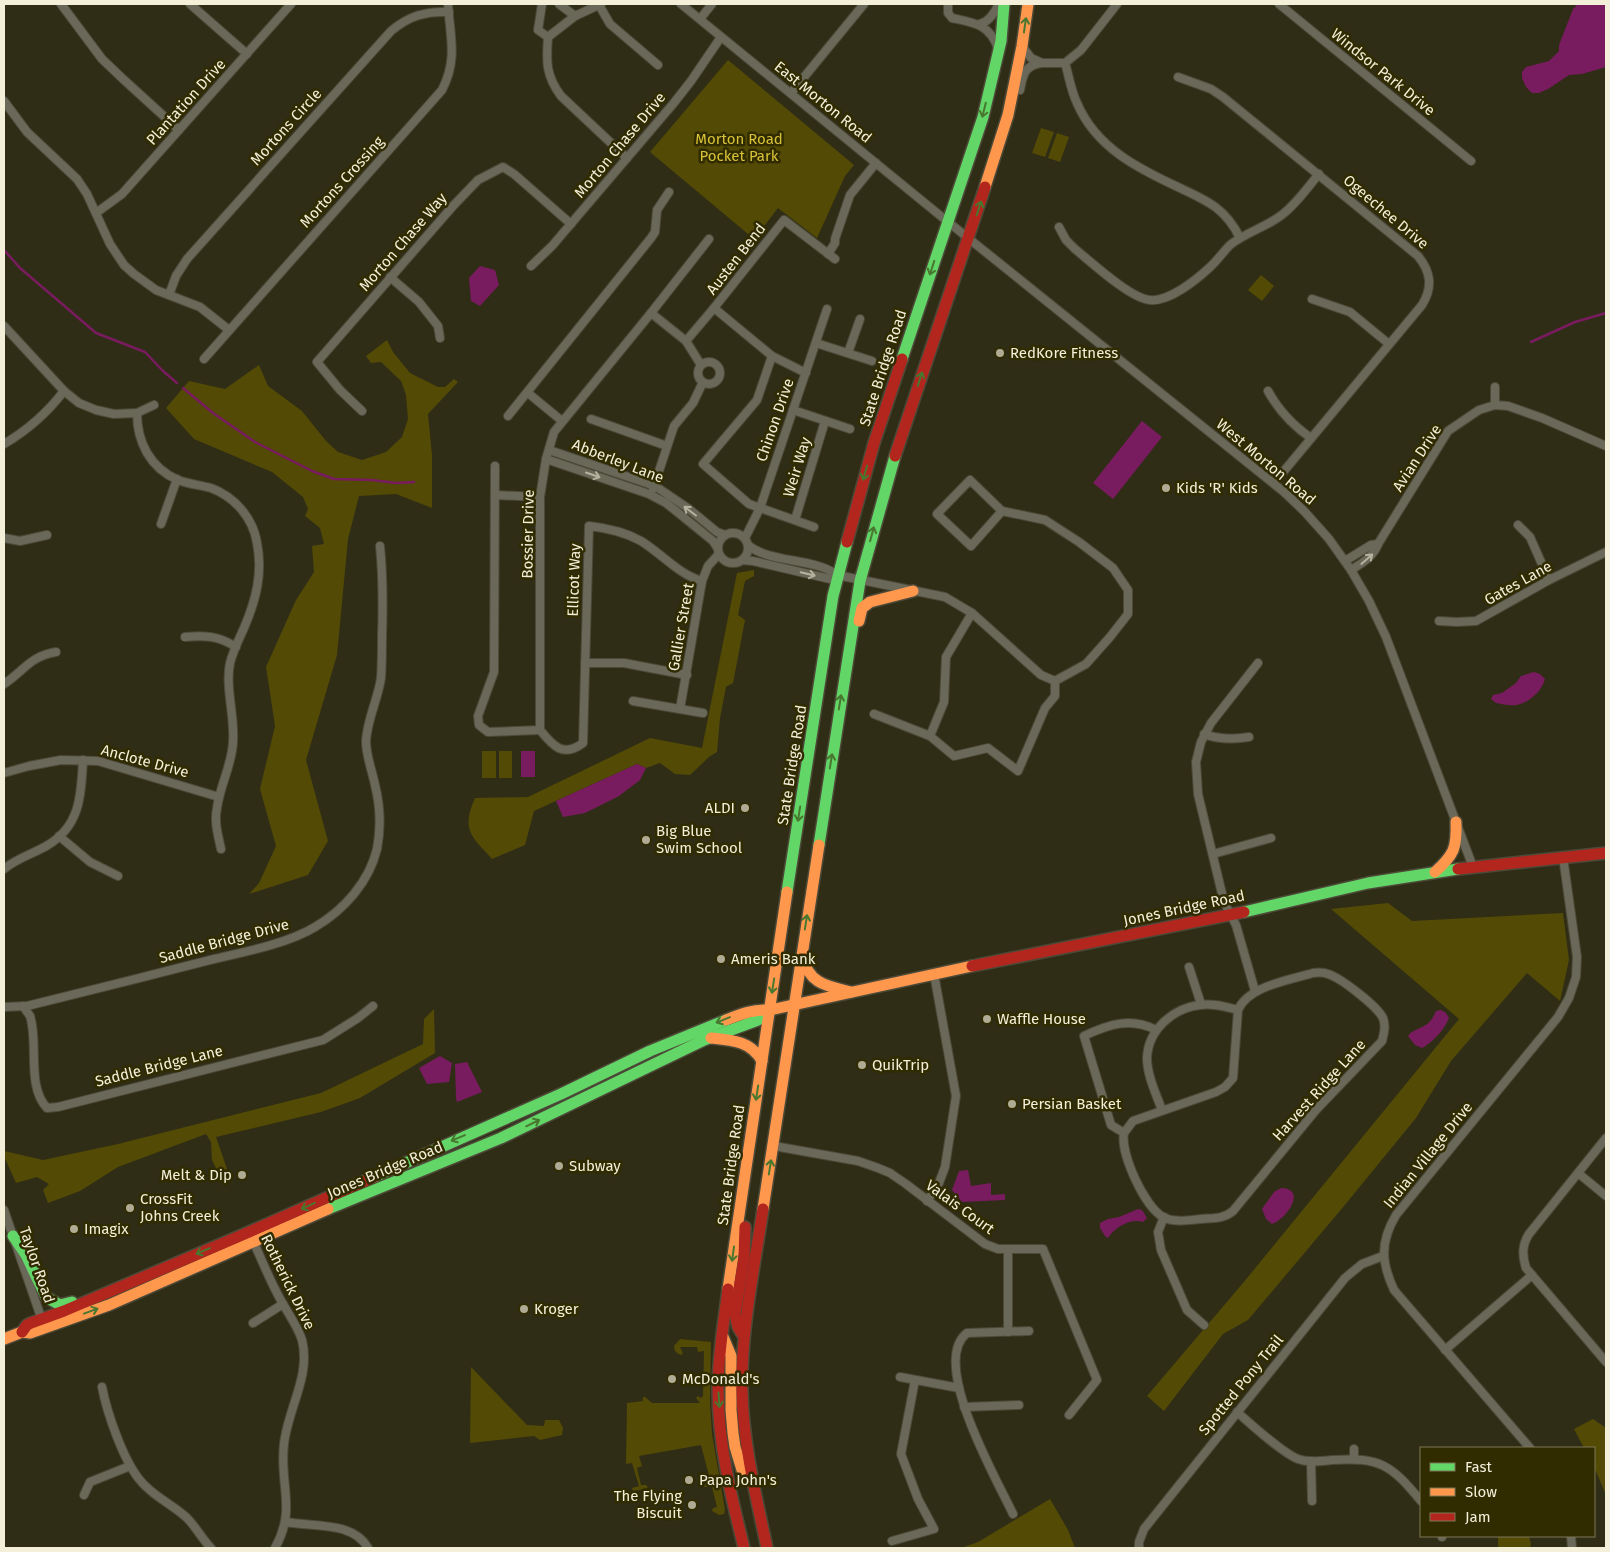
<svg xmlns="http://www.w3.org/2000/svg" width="1610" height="1552" font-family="'Fira Sans',sans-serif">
<rect width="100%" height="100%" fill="#302d16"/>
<!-- green -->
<g fill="#534a06">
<polygon points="728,60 854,165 845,176 817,238 778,208 754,239 650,152"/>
<polygon points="1041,128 1054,132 1045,157 1032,153"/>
<polygon points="1057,133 1069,137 1060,162 1048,158"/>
<polygon points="1261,275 1274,286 1262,301 1248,290"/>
<polygon points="387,340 393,352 410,373 438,387 445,387 454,379 458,382 428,414 432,455 432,508 396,494 359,496 348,539 337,655 306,760 328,841 308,875 249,894 259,883 276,846 260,789 275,726 266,667 296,600 314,572 312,546 324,544 320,528 305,516 308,509 303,497 272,472 194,439 166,408 189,381 225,389 259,365 268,386 302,411 326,441 338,452 362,460 386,452 402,437 408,419 406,395 401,381 381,362 371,363 366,356"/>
<path d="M754 570V576L745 581 738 615 745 620 733 683 726 687 720 718 717 752 709 757 690 775 675 774 660 763 646 768 637 764 534 811 525 845 492 859C471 836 461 830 475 798L528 797 650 738 702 748 737 573Z"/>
<rect x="482" y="751" width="14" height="27"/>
<rect x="499" y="751" width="13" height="27"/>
<polygon points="1388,903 1412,921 1563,913 1569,960 1560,1001 1527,973 1451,1061 1416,1118 1344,1206 1248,1320 1223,1334 1164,1411 1147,1396 1243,1283 1459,1019 1331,909"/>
<polygon points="434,1009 435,1053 360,1098 321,1112 216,1137 227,1169 219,1174 212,1160 211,1142 206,1134 118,1167 80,1191 48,1203 43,1190 49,1184 37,1177 16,1183 4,1156 4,1151 43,1160 118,1144 321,1093 423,1044 424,1019"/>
<path d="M680 1339 711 1342 710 1402 712 1434 725 1510 724 1514 719 1515 712 1511 713 1508 717 1507 712 1487H704L705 1484 711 1483 701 1445 639 1456 642 1466 637 1468 641 1485H646L648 1487 645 1489 633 1491 632 1488 639 1486 632 1463 626 1464 627 1403 643 1401V1397H645L652 1403H700L696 1398 698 1396 701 1398 703 1396 704 1351 698 1352 697 1347H680L683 1353 681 1355C676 1353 674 1351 674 1346Z"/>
<polygon points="471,1367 527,1425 544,1426 545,1420 559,1420 563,1428 562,1435 540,1440 534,1436 470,1443"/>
<polygon points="1593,1419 1606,1428 1606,1495 1594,1467 1594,1448 1584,1448 1574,1429"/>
<polygon points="1050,1499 1068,1530 1075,1548 961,1548 978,1542"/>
<polygon points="1498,1536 1529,1536 1531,1544 1530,1548 1498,1548"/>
</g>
<!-- water -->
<g fill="#791b5f">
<polygon points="1578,4 1606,4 1606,67 1582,74 1569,75 1548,89 1539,93 1532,93 1526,87 1522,78 1522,72 1526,67 1549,61 1559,51 1559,45 1573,9"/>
<polygon points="480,266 495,270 499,285 480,306 471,301 469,278"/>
<polygon points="1142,421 1162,437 1113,499 1093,483"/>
<path d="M1534 672 1540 674 1545 679C1542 691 1529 703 1516 705 1510 706 1502 704 1496 703L1491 699 1493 695 1502 693 1516 683 1521 676Z"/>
<rect x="521" y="751" width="14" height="26"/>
<polygon points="637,764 646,768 640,780 619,796 585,813 563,817 556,801"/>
<path d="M1441 1010 1446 1013 1449 1018C1444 1030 1433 1042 1422 1048L1415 1045 1408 1036C1417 1025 1428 1031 1436 1011Z"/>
<polygon points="440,1056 452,1063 449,1082 427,1084 419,1068"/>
<polygon points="467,1062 482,1092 457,1102 456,1098 455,1064"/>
<polygon points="968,1170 971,1186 991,1183 991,1195 1005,1194 1005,1200 962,1202 952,1190 959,1171"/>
<path d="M1281 1188C1308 1189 1286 1219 1272 1224L1266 1219 1262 1209 1274 1192Z"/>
<path d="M1138 1209 1142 1210 1147 1218 1143 1222C1131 1218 1115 1227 1108 1238L1105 1236 1100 1228V1223L1108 1219 1119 1217Z"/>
</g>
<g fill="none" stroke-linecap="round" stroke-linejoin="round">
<!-- stream -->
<g stroke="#791b5f" stroke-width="2.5">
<polyline points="4,250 20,268 96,333 145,352 163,371 177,383"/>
<polyline points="1531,342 1575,322 1606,313"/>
<polyline points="183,388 213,413 255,442 312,471 334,479 372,480 396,483 414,482"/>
</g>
<defs>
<g id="street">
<polyline points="61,4 102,59 123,79 179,130"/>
<polyline points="190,4 247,54"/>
<polyline points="542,4 538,30 548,37"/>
<polyline points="559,4 575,16"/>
<polyline points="681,4 937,213 1284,492 1304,511 1329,539 1351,570 1369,601 1386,637 1473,867"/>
<path d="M948 4V13L952 18C975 23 989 24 998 48"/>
<polyline points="1279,4 1471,161"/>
<polyline points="599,5 610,24 658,65"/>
<polyline points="700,19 712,4"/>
<path d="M980 24C989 22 995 12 999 4"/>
<path d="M548 37C546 62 546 76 561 96L627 158"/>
<polyline points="548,37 575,16 601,4"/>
<polyline points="1022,46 1031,58 1042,63 1065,63 1081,50 1117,4"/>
<path d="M1065 63C1069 76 1071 91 1077 103 1096 148 1139 169 1180 188 1208 201 1226 209 1240 238"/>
<path d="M1178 77 1211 89 1223 97 1418 256C1431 272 1433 287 1422 305L1274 483"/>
<path d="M1020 90C1023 75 1024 66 1041 63"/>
<polyline points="791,93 864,4"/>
<polyline points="4,101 27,132 77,179 87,194 110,244 124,265 134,274 156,290 200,307 229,330"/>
<polyline points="96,213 122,194 291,4"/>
<path d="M1059 227 1066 240 1075 249C1091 262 1131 299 1150 300 1169 302 1196 280 1209 268 1217 261 1223 252 1230 245 1246 232 1267 227 1283 214 1297 203 1307 188 1319 174"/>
<polyline points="828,254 835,243 835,239 850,195 876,163"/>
<polyline points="531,266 552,246 673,104 691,81 721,37"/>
<polyline points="390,277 419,302 438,326 440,338"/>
<path d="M169 295 176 276 187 259 391 31C409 16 425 11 449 12"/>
<polyline points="1312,299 1350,312 1389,344"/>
<polyline points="714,308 772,356 806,373"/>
<polyline points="651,313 709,239"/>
<polyline points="4,326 64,391 79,403 96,410 114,414 137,413 154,405"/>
<path d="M686 341 651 313 554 432 546 459 540 497V730C553 746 563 758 583 743L589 526C607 528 625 532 641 541 662 554 678 574 702 581"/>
<polyline points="816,343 872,361"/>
<polyline points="848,353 860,319"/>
<polyline points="772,356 757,400 703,464 749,504 814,527"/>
<path d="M204 359 442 90C458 59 450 37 448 4"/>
<circle cx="709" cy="373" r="11"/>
<polyline points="701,365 686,341 714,308 784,220 835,259"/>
<polyline points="1495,387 1495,405"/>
<path d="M1268 391C1279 411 1292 425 1311 438"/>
<polyline points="528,393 562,421"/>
<polyline points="793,410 850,429"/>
<polyline points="362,411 340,390 317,362 453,206 478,180 503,167 514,174 571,224"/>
<path d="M137 413C137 442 150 468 178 480 188 484 200 485 211 488 235 497 253 518 257 543 263 573 256 600 244 628 239 639 233 651 230 663 225 688 235 716 233 742 232 765 220 785 217 808 214 822 218 835 221 849"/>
<polyline points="508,416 651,238 655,232 657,210 669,192"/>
<polyline points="591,419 667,446"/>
<path d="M4 444C28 430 47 413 64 391"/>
<polyline points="549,450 655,486 689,509 717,532 725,535"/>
<polyline points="546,459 649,494 666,503 681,515 713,541 718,549"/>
<polyline points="495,466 494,672 478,716 479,725 488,732 540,730"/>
<polyline points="653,489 674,426 693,403 703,382"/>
<polyline points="496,495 540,497"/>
<polyline points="795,520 825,421"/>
<polyline points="161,524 177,479"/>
<polyline points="1518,525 1530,537 1549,580"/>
<circle cx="733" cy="548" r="15"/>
<polyline points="4,538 20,541 47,535"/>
<polyline points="745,538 760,508 827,309"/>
<path d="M749 546C771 563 815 558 837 575L945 597 972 613 1041 675 1055 681 1086 664 1110 637 1128 614V590L1113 568 1079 542 1045 520 1002 511 970 480 937 514 971 546 1002 511"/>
<polyline points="742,560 753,561 830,579 837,575"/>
<polyline points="1345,561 1371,545 1378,544"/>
<path d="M1351 570C1362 563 1374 556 1378 544L1448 431 1479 410 1495 405 1508 406 1542 418 1606 446"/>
<polyline points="1439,621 1457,622 1476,621 1549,580 1606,552"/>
<path d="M185 637C205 635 219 636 236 647"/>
<polyline points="585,663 624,663 687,675"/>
<path d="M4 684C24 671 30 656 56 652"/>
<polyline points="633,701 703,713"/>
<polyline points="680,709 702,581 708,566 719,554"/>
<polyline points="874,714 930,736 954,756 988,748 1018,771 1045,708 1055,696 1055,681"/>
<path d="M1204 734C1220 740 1233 739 1249 737"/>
<polyline points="930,736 944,702 946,657 972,613"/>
<polyline points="4,773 29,766 61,760 98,761 219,797"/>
<polyline points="59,836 90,862 118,876"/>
<polyline points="1213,854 1271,838"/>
<path d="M4 869C17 858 33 854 48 845 81 825 81 794 83 760"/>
<polyline points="1189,967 1201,1004"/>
<polyline points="1255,991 1236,925 1224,902 1198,794 1196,762 1201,742 1211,723 1258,663"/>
<path d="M23 1006C25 1009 28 1013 30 1016 39 1043 26 1086 47 1108L58 1107 323 1040 358 1018 373 1006"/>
<path d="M4 1007 27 1006C89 991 152 975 214 959 245 952 289 943 315 927 344 910 369 882 377 849 381 828 380 805 375 785 372 770 366 756 366 741 367 720 378 699 381 678 382 664 382 650 382 636 383 606 383 576 380 546"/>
<path d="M1162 1110C1156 1094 1147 1075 1147 1058 1148 1030 1173 1008 1200 1005 1213 1003 1226 1007 1238 1010"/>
<path d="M1124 1133 1133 1121 1216 1092 1225 1087 1233 1078 1238 1010C1248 986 1290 980 1313 973 1319 972 1323 972 1328 974 1341 978 1377 1006 1383 1018 1386 1026 1384 1033 1382 1041L1316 1110 1233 1211C1224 1219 1212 1218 1201 1219 1189 1220 1174 1223 1163 1217 1144 1206 1120 1153 1124 1133L1111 1125 1084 1036C1109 1024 1131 1017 1156 1030"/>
<path d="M1606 1138 1529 1234C1522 1245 1522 1255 1526 1268L1606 1362"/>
<polyline points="774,1146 858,1161 878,1168 890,1173 906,1184 985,1244 998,1249 1043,1249 1097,1380 1069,1415"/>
<polyline points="1578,1173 1606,1196"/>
<polyline points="927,1201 939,1183 945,1167 956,1096 934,974"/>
<polyline points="4,1210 43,1323"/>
<polyline points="1164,1217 1158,1232 1161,1250 1187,1310 1204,1325"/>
<path d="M253 1241C261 1258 268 1276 277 1293 284 1308 297 1324 302 1340 311 1376 288 1408 284 1444 279 1484 297 1509 275 1548"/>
<polyline points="1008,1249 1008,1332"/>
<polyline points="253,1323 283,1304"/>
<polyline points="1445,1350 1532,1275"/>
<polyline points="900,1377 959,1388"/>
<path d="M102 1387C107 1413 123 1459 139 1479 152 1496 172 1504 187 1518 196 1527 202 1539 211 1548"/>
<polyline points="964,1407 1019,1405"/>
<path d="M1237 1412C1251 1424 1282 1453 1298 1459 1309 1463 1321 1461 1332 1460 1381 1457 1391 1465 1421 1501"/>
<path d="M1530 1448 1394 1290C1381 1262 1380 1242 1396 1215L1558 1017 1569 998 1576 977 1577 957 1563 857"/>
<polyline points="1354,1459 1354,1449"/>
<polyline points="1311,1461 1312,1501"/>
<polyline points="84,1495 90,1482 130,1466"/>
<path d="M1013 1514C997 1480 929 1362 967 1333L1029 1331"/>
<path d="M286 1522C313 1527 353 1521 368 1548"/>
<polyline points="1442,1536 1442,1537"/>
<polyline points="1571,1536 1572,1548"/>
<polyline points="892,1541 934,1529 918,1499 901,1454 915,1380"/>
<polyline points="1139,1548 1139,1542 1144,1529 1345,1278 1362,1264 1383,1256"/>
</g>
<g id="fast">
<polyline points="902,359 983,117 1001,41 1004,4"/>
<polyline points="819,845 860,581 895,456"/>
<polyline points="787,892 833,596 847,542"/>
<polyline points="1244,912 1368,883 1458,869"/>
<polyline points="374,1177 561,1094 650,1051 726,1020"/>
<polyline points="328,1209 501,1138 704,1040 758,1020 770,1010"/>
<polyline points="13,1236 26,1255 46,1297 60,1305 72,1302"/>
</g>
<g id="slow">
<polyline points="985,187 1008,115 1022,46 1028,4"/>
<polyline points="859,621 862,608 870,602 913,591"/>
<path d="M1435 872C1454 855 1457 848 1456 822"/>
<path d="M802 956C809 984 826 986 851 992"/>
<path d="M726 1020C741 1014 754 1009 770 1010L972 966"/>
<path d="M711 1038C732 1040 751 1041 762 1061"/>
<polyline points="763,1209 819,845"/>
<polyline points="728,1289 787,892"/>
<polyline points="723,1337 731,1356 731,1410 733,1433 735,1447 742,1470"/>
<polyline points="4,1339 22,1332 30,1333 109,1305 328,1209"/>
</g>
<g id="jam">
<polyline points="895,456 985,187"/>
<polyline points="847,542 874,443 902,359"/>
<polyline points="1458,869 1606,853"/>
<polyline points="972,966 1244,912"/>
<path d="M763 1209C754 1269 741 1330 742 1390 743 1444 756 1496 767 1548"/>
<path d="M728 1289C724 1322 718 1355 718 1389 718 1443 731 1496 744 1548"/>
<polyline points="22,1332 27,1325 31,1323 64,1311 240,1236 374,1177"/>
<polyline points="743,1335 738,1327 735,1314 744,1258 745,1227"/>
</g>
</defs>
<!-- street casing -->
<use href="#street" stroke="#4c4938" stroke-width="10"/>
<!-- fast casing -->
<use href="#fast" stroke="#4c4938" stroke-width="14"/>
<!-- slow casing -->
<use href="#slow" stroke="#4c4938" stroke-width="14"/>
<!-- jam casing -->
<use href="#jam" stroke="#4c4938" stroke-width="14"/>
<!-- street -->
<use href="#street" stroke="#6a6858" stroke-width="8"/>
<!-- fast -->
<use href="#fast" stroke="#63d668" stroke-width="11"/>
<!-- slow -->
<use href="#slow" stroke="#ff974d" stroke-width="11"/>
<!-- jam -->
<use href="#jam" stroke="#b3261e" stroke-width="11"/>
</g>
<!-- one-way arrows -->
<defs><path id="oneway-shaft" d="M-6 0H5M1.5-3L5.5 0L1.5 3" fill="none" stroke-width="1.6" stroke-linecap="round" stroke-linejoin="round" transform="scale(1.25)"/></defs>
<g stroke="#48782f">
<use href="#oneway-shaft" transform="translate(1025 25) rotate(-82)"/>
<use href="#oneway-shaft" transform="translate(984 110) rotate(104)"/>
<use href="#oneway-shaft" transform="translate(979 208) rotate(-72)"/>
<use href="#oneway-shaft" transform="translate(932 268) rotate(108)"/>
<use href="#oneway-shaft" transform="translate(920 379) rotate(-72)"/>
<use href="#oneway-shaft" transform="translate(865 473) rotate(106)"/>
<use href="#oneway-shaft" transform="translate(872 534) rotate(-75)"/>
<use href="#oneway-shaft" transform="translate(840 702) rotate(-81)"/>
<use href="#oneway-shaft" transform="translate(831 761) rotate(-81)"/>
<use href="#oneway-shaft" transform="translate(799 814) rotate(99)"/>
<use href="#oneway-shaft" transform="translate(806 922) rotate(-81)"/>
<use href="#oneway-shaft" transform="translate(773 986) rotate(99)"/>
<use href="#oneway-shaft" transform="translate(723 1020) rotate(158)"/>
<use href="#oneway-shaft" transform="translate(757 1093) rotate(99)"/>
<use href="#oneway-shaft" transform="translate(533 1123) rotate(-26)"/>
<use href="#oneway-shaft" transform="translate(458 1138) rotate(157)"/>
<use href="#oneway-shaft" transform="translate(770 1167) rotate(-81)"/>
<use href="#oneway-shaft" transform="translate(308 1206) rotate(155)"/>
<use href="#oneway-shaft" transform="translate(203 1251) rotate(157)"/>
<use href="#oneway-shaft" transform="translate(733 1254) rotate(98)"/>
<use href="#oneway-shaft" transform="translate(91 1311) rotate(-20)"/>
<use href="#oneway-shaft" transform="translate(719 1400) rotate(86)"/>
</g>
<g stroke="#b5b29f">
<use href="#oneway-shaft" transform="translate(593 475) rotate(19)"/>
<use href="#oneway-shaft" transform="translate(690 511) rotate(-143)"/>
<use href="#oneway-shaft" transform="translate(1367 559) rotate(-41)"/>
<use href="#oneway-shaft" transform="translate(808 574) rotate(14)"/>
</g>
<!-- markers -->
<g fill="#afab95" stroke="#312b00" stroke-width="2">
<circle cx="1000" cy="353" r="5"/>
<circle cx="1166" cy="488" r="5"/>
<circle cx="745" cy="808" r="5"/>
<circle cx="646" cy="840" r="5"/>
<circle cx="721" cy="959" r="5"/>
<circle cx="987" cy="1019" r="5"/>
<circle cx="862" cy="1065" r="5"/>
<circle cx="1012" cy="1104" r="5"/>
<circle cx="559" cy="1166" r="5"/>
<circle cx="242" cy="1175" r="5"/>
<circle cx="130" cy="1208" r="5"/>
<circle cx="74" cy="1229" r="5"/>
<circle cx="524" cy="1309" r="5"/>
<circle cx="672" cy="1379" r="5"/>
<circle cx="689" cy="1480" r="5"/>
<circle cx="692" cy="1505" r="5"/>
</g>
<g text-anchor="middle" stroke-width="5" stroke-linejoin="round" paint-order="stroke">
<!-- street labels -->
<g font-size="15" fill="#f3efd9" stroke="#312b00">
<text transform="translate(1383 72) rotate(39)" y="5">Windsor Park Drive</text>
<text transform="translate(186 102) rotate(-48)" y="5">Plantation Drive</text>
<text transform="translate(823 102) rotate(39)" y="5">East Morton Road</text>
<text transform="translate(286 127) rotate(-48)" y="5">Mortons Circle</text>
<text transform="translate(620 145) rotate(-50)" y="5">Morton Chase Drive</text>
<text transform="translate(342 182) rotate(-48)" y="5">Mortons Crossing</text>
<text transform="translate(1386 212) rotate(40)" y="5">Ogeechee Drive</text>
<text transform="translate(403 242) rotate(-49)" y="5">Morton Chase Way</text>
<text transform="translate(736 259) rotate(-52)" y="5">Austen Bend</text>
<text transform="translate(883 368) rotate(-72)" y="5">State Bridge Road</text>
<text transform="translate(775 420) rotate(-71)" y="5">Chinon Drive</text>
<text transform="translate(1417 458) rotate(-57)" y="5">Avian Drive</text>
<text transform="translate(618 461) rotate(21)" y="5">Abberley Lane</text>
<text transform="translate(1266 462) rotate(40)" y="5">West Morton Road</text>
<text transform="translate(797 467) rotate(-73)" y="5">Weir Way</text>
<text transform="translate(528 534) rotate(-89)" y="5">Bossier Drive</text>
<text transform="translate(574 580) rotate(-88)" y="5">Ellicot Way</text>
<text transform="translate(1518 583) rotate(-29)" y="5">Gates Lane</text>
<text transform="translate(681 627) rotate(-80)" y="5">Gallier Street</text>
<text transform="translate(145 761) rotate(15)" y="5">Anclote Drive</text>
<text transform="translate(792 765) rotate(-81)" y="5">State Bridge Road</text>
<text transform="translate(1184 908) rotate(-12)" y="5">Jones Bridge Road</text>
<text transform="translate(224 941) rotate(-15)" y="5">Saddle Bridge Drive</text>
<text transform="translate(159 1066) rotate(-14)" y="5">Saddle Bridge Lane</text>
<text transform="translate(1319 1090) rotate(-48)" y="5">Harvest Ridge Lane</text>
<text transform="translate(1428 1155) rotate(-51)" y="5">Indian Village Drive</text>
<text transform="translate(731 1165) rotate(-82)" y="5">State Bridge Road</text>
<text transform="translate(385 1170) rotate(-23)" y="5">Jones Bridge Road</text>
<text transform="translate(960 1207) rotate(36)" y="5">Valais Court</text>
<text transform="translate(37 1265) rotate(71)" y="5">Taylor Road</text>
<text transform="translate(288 1282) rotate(64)" y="5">Rotherick Drive</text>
<text transform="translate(1241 1385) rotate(-51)" y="5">Spotted Pony Trail</text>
</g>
<!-- park labels -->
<g font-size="15" fill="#d7c238" stroke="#312b00">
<text x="739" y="144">Morton Road<tspan x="739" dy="17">Pocket Park</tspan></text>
</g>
<!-- poi labels -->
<g font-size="15" fill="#f3efd9" stroke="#312b00" text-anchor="start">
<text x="1010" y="358">RedKore Fitness</text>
<text x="1176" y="493">Kids 'R' Kids</text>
<text x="735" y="813" text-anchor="end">ALDI</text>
<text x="656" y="836">Big Blue<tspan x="656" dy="17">Swim School</tspan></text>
<text x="731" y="964">Ameris Bank</text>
<text x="997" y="1024">Waffle House</text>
<text x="872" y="1070">QuikTrip</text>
<text x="1022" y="1109">Persian Basket</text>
<text x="569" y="1171">Subway</text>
<text x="232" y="1180" text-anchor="end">Melt &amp; Dip</text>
<text x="140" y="1204">CrossFit<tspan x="140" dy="17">Johns Creek</tspan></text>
<text x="84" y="1234">Imagix</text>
<text x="534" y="1314">Kroger</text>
<text x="682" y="1384">McDonald's</text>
<text x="699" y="1485">Papa John's</text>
<text x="682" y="1501" text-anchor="end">The Flying<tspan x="682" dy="17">Biscuit</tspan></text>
</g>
</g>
<!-- border -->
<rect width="1610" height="1552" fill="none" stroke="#f3efd9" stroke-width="10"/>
<!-- legend -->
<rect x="1420" y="1447" width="175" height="90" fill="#312b00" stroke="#7f7957"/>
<rect x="1430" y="1463" width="25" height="8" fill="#63d668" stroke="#7f7957"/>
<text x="1465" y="1472" font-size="15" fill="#f3efd9">Fast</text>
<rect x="1430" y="1488" width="25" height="8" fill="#ff974d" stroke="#7f7957"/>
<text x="1465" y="1497" font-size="15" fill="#f3efd9">Slow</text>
<rect x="1430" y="1513" width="25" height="8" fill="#b3261e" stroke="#7f7957"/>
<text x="1465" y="1522" font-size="15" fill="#f3efd9">Jam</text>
</svg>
